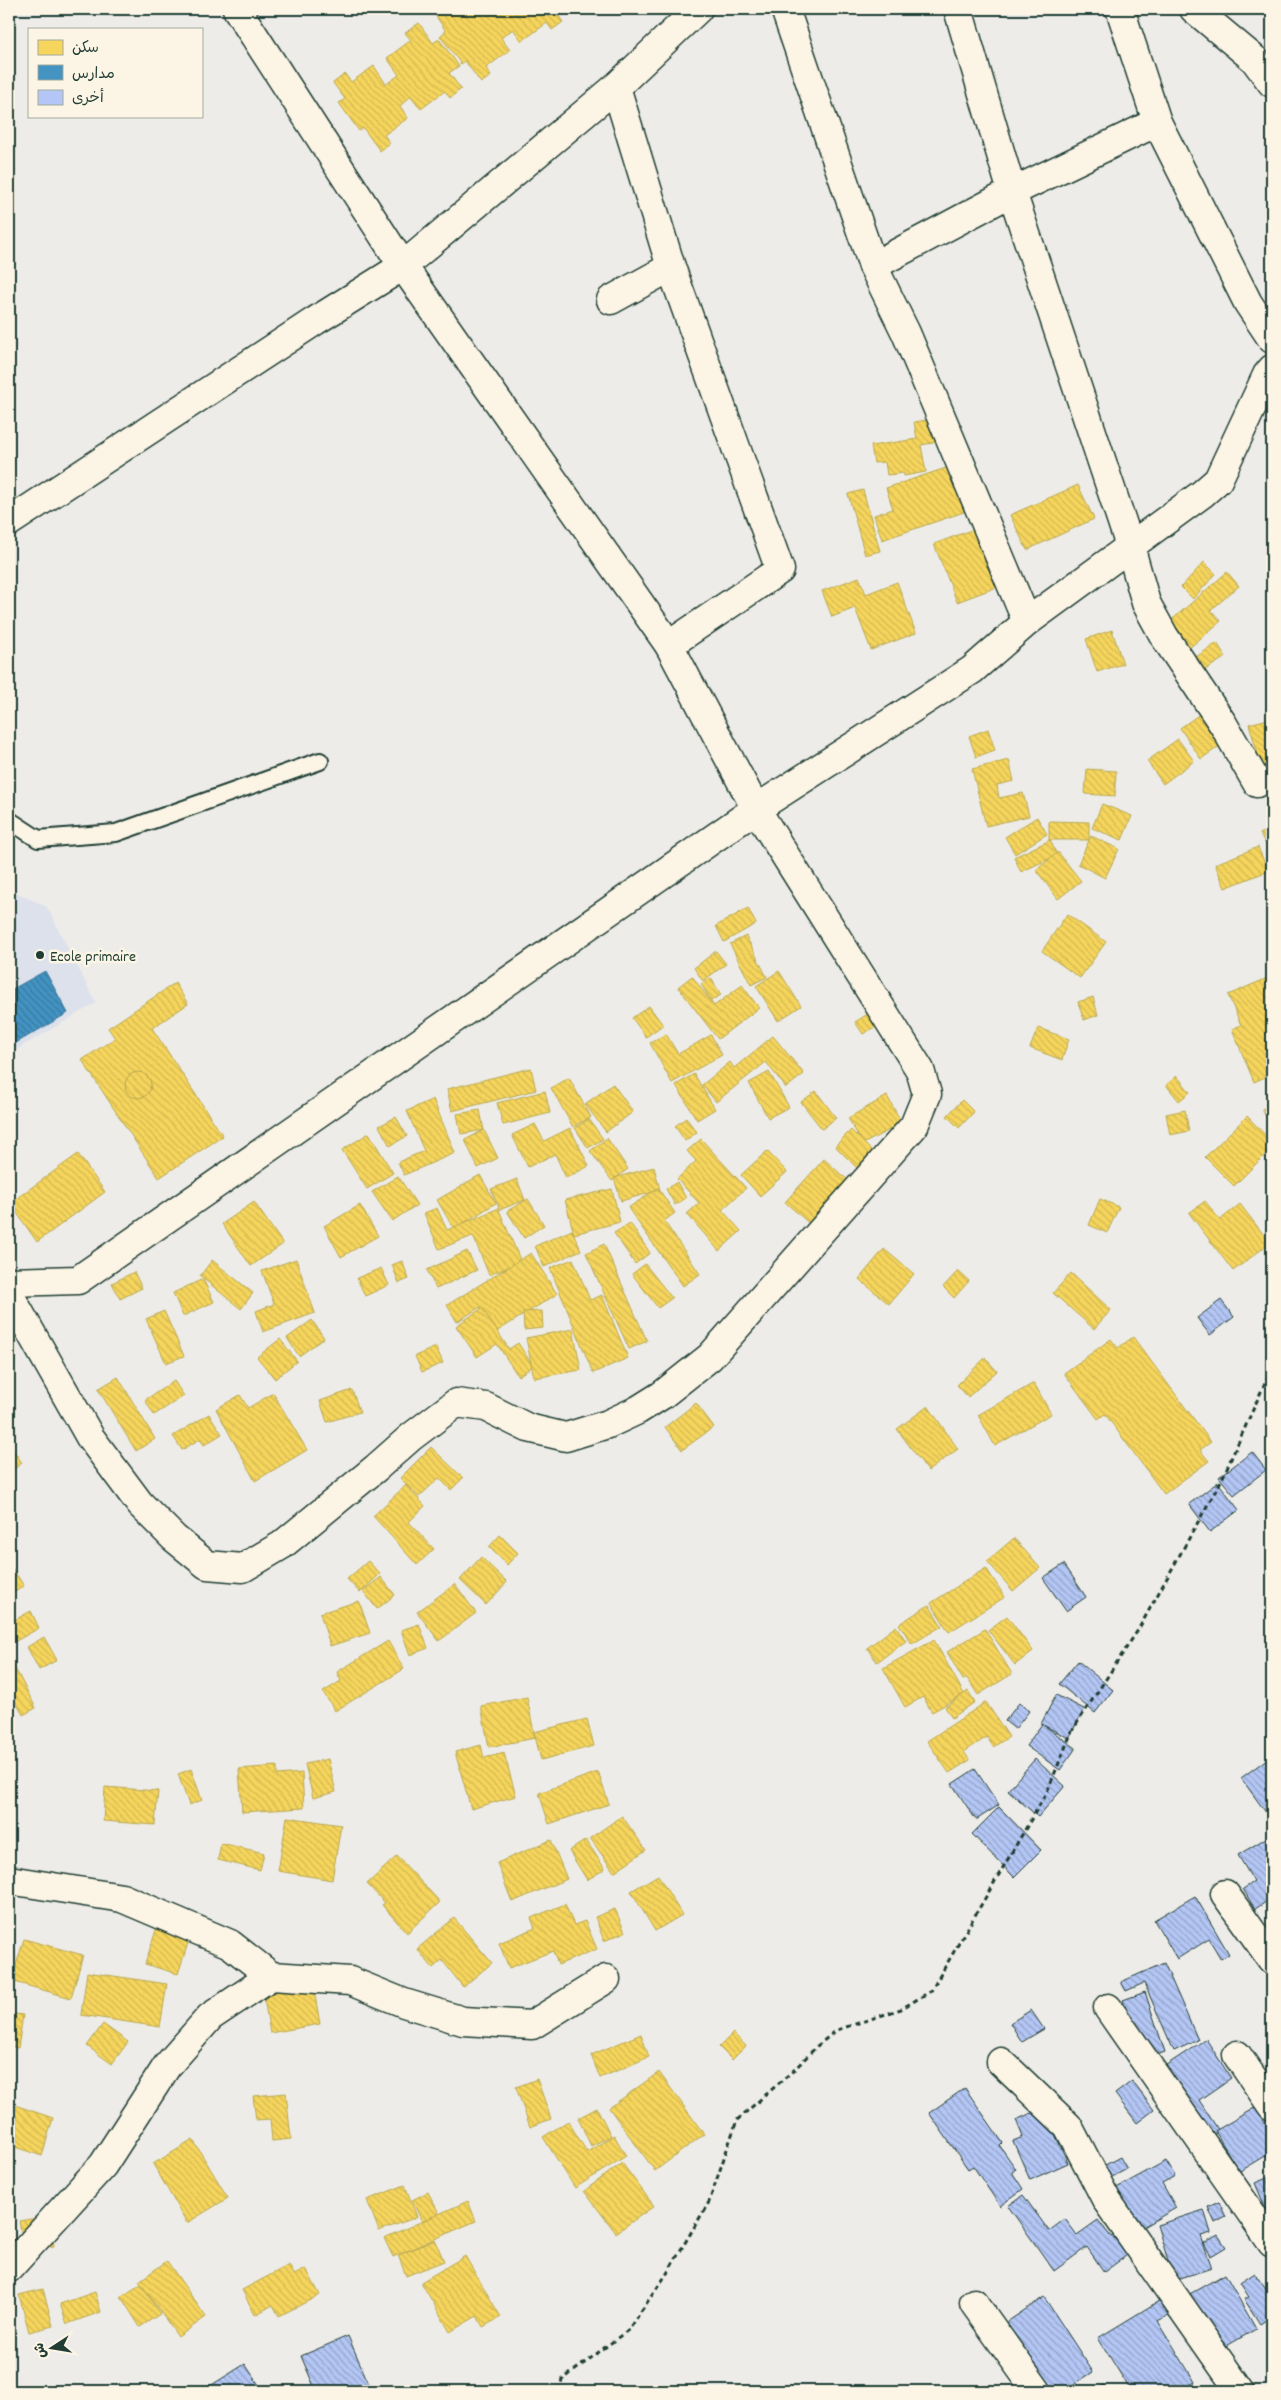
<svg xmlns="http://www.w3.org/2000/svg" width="1281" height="2400" font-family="Dekko,'Playpen Sans Arabic',sans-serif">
<defs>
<pattern id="homes-back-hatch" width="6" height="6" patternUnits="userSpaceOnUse" patternTransform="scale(1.25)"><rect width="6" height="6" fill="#f6d55c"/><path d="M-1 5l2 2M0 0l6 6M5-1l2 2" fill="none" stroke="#d2b851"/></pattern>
<pattern id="schools-back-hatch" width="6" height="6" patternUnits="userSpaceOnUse" patternTransform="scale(1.25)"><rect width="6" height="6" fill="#4393c3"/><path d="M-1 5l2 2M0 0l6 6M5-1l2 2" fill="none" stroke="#37799f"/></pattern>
<pattern id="building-back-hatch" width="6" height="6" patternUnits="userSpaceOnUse" patternTransform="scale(1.25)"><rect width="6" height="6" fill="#b4c6f5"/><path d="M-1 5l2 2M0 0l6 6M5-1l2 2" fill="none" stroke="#92a2c7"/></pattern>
</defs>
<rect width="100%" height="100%" fill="#eeece8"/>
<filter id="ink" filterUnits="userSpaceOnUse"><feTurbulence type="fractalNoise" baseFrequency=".02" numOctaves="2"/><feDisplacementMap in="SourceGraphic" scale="10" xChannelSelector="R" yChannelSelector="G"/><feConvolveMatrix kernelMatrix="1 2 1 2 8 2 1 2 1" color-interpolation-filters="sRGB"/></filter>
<g filter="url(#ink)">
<!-- built -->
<polygon fill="#dde1ec" points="9,889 47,907 96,1003 9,1054"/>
<!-- homes -->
<g fill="url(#homes-back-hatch)" stroke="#b6a750">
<polygon points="443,9 448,9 453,15 461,9 482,9 488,16 499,9 554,9 563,22 552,30 547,23 522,41 513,29 501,38 510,50 486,68 491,76 481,83 465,61 461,64 440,36 446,31 435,15"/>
<polygon points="579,9 593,9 584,15"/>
<polygon points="419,23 433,43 439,39 459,66 449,73 461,89 450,98 445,91 421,109 411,96 400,106 408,118 384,135 390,143 380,151 363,128 359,131 339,103 345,99 333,83 345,74 351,82 374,66 386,84 399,75 387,58 411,40 405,33"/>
<polygon points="934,419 938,442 921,445 926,472 904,476 904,473 887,475 885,462 874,463 871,446 917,439 914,422"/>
<polygon points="949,467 964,512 882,540 874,515 893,509 886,488"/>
<polygon points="1078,485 1094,519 1027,550 1010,515"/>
<polygon points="863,490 880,551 865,555 848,494"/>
<polygon points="974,529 997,587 957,602 934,544"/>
<polygon points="1204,562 1216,574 1193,599 1181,587"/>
<polygon points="1227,572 1239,586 1211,610 1221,621 1188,649 1167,624"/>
<polygon points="859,577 866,594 897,582 916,633 871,650 855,608 832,617 822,591"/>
<polygon points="1112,630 1123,664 1097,672 1086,639"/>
<polygon points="1217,643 1226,657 1205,670 1196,657"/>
<polygon points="1211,706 1233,737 1201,759 1180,728"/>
<polygon points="1272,718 1272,766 1262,769 1249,724"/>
<polygon points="988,729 995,750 976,757 969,736"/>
<polygon points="1178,739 1194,761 1163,784 1147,761"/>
<polygon points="1009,760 1014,781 997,785 999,798 1023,793 1029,816 986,826 972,769"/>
<polygon points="1087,769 1116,771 1115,796 1085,794"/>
<polygon points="1102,804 1132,816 1122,840 1092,828"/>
<polygon points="1037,817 1047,834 1015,854 1005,837"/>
<polygon points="1049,821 1089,822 1089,840 1049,840"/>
<polygon points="1272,827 1272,856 1260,834"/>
<polygon points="1091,836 1119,849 1105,878 1078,864"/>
<polygon points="1050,840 1057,855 1021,872 1014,857"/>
<polygon points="1258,847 1268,871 1225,888 1215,864"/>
<polygon points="1058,852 1081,881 1058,899 1036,870"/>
<polygon points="748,908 756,924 724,942 716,926"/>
<polygon points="1067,914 1106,942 1080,978 1042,951"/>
<polygon points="746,936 767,977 751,985 730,944"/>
<polygon points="716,951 726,964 703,981 694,968"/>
<polygon points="779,971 801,1006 778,1021 756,986"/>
<polygon points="692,976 714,1006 742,985 759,1008 718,1039 678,987"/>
<polygon points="1272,976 1272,1074 1254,1082 1232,1029 1241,1025 1228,995"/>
<polygon points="711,978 721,995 711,1001 701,984"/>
<polygon points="175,983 188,1004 152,1028 223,1136 159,1178 82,1060 115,1038 108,1028"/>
<polygon points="1093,997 1098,1015 1084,1020 1078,1002"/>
<polygon points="649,1006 663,1025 646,1037 632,1018"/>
<polygon points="874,1010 882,1023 863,1034 855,1022"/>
<polygon points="1038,1028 1069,1039 1062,1060 1030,1048"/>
<polygon points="666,1034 678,1054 711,1035 722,1055 672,1083 650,1043"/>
<polygon points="773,1036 804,1074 786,1088 766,1062 716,1102 702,1085 730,1062 734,1068"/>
<polygon points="531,1068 536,1090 452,1111 447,1089"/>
<polygon points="769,1072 789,1107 768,1118 749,1083"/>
<circle cx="138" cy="1085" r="13"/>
<polygon points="694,1074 715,1109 697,1120 676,1085"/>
<polygon points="1177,1076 1190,1092 1179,1101 1166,1085"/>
<polygon points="569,1078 591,1117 573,1127 551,1088"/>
<polygon points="613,1084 633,1112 606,1132 585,1104"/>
<polygon points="545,1091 550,1113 503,1125 497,1103"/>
<polygon points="816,1091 836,1118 822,1129 801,1102"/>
<polygon points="887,1096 902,1123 863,1144 848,1118"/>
<polygon points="433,1099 455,1153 404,1175 398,1162 424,1151 407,1111"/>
<polygon points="962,1100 974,1112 959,1128 947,1116"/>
<polygon points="1272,1104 1272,1129 1262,1109"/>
<polygon points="480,1110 484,1130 461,1134 457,1114"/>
<polygon points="1185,1110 1189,1131 1170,1135 1166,1114"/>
<polygon points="1247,1116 1272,1142 1272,1148 1234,1186 1205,1157"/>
<polygon points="396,1117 407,1136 390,1146 379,1126"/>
<polygon points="686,1118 697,1132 685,1141 675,1126"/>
<polygon points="589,1119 603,1139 588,1148 575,1128"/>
<polygon points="535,1124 544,1141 570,1128 589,1166 566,1178 555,1154 528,1167 512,1135"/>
<polygon points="484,1130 498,1158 478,1168 465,1140"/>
<polygon points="851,1130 882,1161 866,1177 835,1146"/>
<polygon points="369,1133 393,1173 367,1189 342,1150"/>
<polygon points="607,1138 628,1169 612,1181 590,1151"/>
<polygon points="701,1139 746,1188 722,1210 741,1231 719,1251 687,1214 699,1203 677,1179 696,1161 687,1151"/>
<polygon points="767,1151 787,1172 760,1196 741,1175"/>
<polygon points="78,1154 105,1192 37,1242 10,1203"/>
<polygon points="824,1159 860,1191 822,1235 785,1202"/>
<polygon points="654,1167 660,1190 621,1201 614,1178"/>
<polygon points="480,1175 496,1203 454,1229 437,1200"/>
<polygon points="398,1176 417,1205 392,1221 372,1192"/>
<polygon points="517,1179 525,1200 499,1210 521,1262 489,1275 473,1236 439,1249 424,1213 437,1208 447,1230 499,1208 491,1189"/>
<polygon points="677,1182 686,1198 675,1205 666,1189"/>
<polygon points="658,1188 675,1213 664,1221 700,1274 683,1286 628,1208"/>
<polygon points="612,1189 620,1222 574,1234 565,1200"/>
<polygon points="528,1199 544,1225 524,1238 507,1211"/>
<polygon points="1100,1199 1119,1207 1107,1233 1089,1225"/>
<polygon points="1205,1201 1220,1220 1240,1204 1270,1243 1233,1271 1189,1213"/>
<polygon points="254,1202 283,1244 251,1266 222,1224"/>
<polygon points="360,1205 378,1236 341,1257 324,1226"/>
<polygon points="630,1223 650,1253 635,1264 614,1233"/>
<polygon points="572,1230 581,1250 544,1267 535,1246"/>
<polygon points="604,1244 647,1341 629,1349 586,1253"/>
<polygon points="884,1249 914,1274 889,1304 859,1279"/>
<polygon points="467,1251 477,1270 436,1289 427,1270"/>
<polygon points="531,1253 557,1294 496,1332 480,1307 457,1322 447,1305"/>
<polygon points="296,1259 315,1313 263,1332 256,1311 274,1304 262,1271"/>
<polygon points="573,1259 590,1300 602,1295 628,1358 593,1373 550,1268"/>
<polygon points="212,1260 253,1293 241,1309 200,1276"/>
<polygon points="402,1261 409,1279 399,1283 392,1265"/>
<polygon points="645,1264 672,1298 658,1308 632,1274"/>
<polygon points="381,1268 389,1285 365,1296 357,1278"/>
<polygon points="958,1271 969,1281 954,1298 943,1287"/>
<polygon points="134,1272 142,1288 120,1299 112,1283"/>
<polygon points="1071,1273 1111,1310 1094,1329 1053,1293"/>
<polygon points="203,1279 214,1302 183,1316 173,1293"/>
<polygon points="482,1308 509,1349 518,1343 533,1366 518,1376 497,1344 477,1357 456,1326"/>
<polygon points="164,1311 184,1356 166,1363 146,1319"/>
<polygon points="542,1311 543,1328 524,1330 523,1312"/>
<polygon points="312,1320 324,1338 299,1356 287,1338"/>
<polygon points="573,1329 581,1370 534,1378 526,1338"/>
<polygon points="1133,1337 1211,1442 1200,1450 1209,1461 1164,1494 1105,1414 1098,1419 1064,1373 1111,1339 1118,1348"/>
<polygon points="280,1339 297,1361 275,1379 257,1357"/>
<polygon points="436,1347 443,1363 422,1372 415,1356"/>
<polygon points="985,1358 997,1371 968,1397 957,1385"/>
<polygon points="118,1377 155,1439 136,1451 98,1389"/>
<polygon points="174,1381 184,1396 154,1415 145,1400"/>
<polygon points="1034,1383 1051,1414 995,1446 978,1415"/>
<polygon points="352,1390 360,1412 327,1422 320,1401"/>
<polygon points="273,1393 307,1450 255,1481 216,1409 240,1395 248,1408"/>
<polygon points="696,1403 714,1427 682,1450 665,1427"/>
<polygon points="928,1406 958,1449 928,1471 897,1429"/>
<polygon points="209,1414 222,1434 204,1445 200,1439 182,1450 173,1436"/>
<polygon points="10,1445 22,1463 9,1473 9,1446"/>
<polygon points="431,1447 463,1478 451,1490 439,1478 419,1497 400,1478"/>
<polygon points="406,1485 425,1506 409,1522 434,1549 417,1565 373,1516"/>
<polygon points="500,1535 518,1553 507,1565 489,1547"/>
<polygon points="1014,1538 1040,1568 1013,1591 987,1561"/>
<polygon points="481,1557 507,1582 486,1605 460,1580"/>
<polygon points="368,1561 380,1574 360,1593 347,1579"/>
<polygon points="12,1568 24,1586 9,1596 9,1570"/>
<polygon points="986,1568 1005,1597 949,1632 931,1603"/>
<polygon points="381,1577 395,1595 377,1609 363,1591"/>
<polygon points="455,1584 476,1613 439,1641 417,1612"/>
<polygon points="359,1601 370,1633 330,1646 320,1613"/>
<polygon points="929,1605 942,1626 912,1644 899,1624"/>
<polygon points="31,1611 39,1628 9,1645 9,1623"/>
<polygon points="1007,1616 1033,1651 1015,1665 988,1630"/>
<polygon points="419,1624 428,1648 410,1655 401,1630"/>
<polygon points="896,1626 906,1641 877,1662 867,1648"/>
<polygon points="985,1629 1012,1674 978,1695 967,1678 963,1680 947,1652"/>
<polygon points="44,1637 57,1660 39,1670 27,1647"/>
<polygon points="934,1640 964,1694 932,1712 923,1697 905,1707 883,1668"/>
<polygon points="388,1641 404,1669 335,1711 323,1692 341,1681 337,1672"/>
<polygon points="9,1657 36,1708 23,1715 9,1690"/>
<polygon points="968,1691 975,1702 952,1718 945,1707"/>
<polygon points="527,1697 535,1738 489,1747 481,1706"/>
<polygon points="986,1702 1009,1737 993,1747 987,1737 964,1752 970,1760 949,1773 927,1741"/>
<polygon points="587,1719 594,1746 541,1760 534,1732"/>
<polygon points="481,1745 484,1758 504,1753 516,1796 471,1809 455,1752"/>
<polygon points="328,1759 336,1792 313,1798 305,1764"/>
<polygon points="277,1766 277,1775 302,1773 304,1808 242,1812 239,1769"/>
<polygon points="191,1769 202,1800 189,1805 178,1774"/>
<polygon points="598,1772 609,1804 549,1824 539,1793"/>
<polygon points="105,1787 158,1791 155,1825 103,1821"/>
<polygon points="622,1816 646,1850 614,1872 590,1838"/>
<polygon points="287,1817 341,1825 332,1880 278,1871"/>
<polygon points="551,1840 567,1879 512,1902 497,1863"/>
<polygon points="586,1840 605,1869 587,1880 569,1851"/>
<polygon points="221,1843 264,1853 260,1870 218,1860"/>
<polygon points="397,1856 440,1902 407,1933 382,1905 385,1903 367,1884"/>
<polygon points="658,1875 682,1915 655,1931 631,1891"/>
<polygon points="565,1904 574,1925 585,1921 597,1949 558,1965 553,1951 509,1968 499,1943 535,1928 531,1918"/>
<polygon points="615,1909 625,1932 604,1941 595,1917"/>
<polygon points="454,1918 492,1963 463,1987 442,1960 433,1968 417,1949"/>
<polygon points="157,1927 190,1937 178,1974 145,1964"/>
<polygon points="24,1939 83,1955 71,1998 11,1981"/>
<polygon points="87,1972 167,1984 160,2027 81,2015"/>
<polygon points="312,1978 320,2024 270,2033 262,1987"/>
<polygon points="9,2013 23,2015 18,2048 9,2046"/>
<polygon points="103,2024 128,2042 112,2064 87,2046"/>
<polygon points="733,2033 746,2046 732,2060 719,2047"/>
<polygon points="641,2034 649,2057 600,2078 591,2055"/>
<polygon points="659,2072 704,2134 655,2171 609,2108"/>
<polygon points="537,2079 551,2119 530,2127 516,2087"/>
<polygon points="286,2093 291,2139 272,2141 270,2119 256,2120 253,2096"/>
<polygon points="9,2103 53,2118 42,2156 9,2145"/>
<polygon points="597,2108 611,2136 591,2146 578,2118"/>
<polygon points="568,2121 587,2152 614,2135 626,2156 575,2188 543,2137"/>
<polygon points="193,2140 228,2198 187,2223 153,2164"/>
<polygon points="622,2163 654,2206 616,2233 584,2191"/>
<polygon points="405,2185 417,2217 379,2231 367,2200"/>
<polygon points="428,2192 440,2215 423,2224 412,2200"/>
<polygon points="468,2201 476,2221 393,2257 384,2238"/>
<polygon points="49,2216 54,2246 25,2251 19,2221"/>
<polygon points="435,2240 444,2261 406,2276 398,2255"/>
<polygon points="465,2256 501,2317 483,2327 477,2316 450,2332 421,2282"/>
<polygon points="167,2261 206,2317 178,2337 139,2281"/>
<polygon points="289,2265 294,2275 306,2269 320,2295 279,2316 273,2305 255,2315 242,2290"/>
<polygon points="141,2284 160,2314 140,2327 121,2297"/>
<polygon points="43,2289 53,2326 29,2332 19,2295"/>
<polygon points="95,2292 101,2312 67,2324 60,2304"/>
</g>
<!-- schools -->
<polygon fill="url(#schools-back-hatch)" stroke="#387998" points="45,971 68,1013 9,1047 9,991"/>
<!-- building -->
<g fill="url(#building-back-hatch)" stroke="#1f3d34">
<polygon points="1221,1300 1234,1317 1210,1335 1197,1318"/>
<polygon points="1252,1452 1266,1470 1234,1495 1219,1477"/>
<polygon points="1218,1482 1239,1510 1210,1532 1189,1504"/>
<polygon points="1064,1564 1086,1597 1066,1611 1043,1578"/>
<polygon points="1078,1661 1113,1690 1095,1713 1059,1684"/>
<polygon points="1056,1695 1084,1709 1069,1738 1041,1724"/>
<polygon points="1019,1703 1029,1711 1015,1729 1005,1721"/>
<polygon points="1042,1724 1076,1748 1060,1770 1026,1746"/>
<polygon points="1035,1759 1065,1786 1038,1817 1008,1790"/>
<polygon points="1267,1759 1272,1766 1272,1810 1267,1814 1241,1778"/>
<polygon points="975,1769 999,1805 976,1820 952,1784"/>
<polygon points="999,1807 1041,1850 1014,1877 972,1834"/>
<polygon points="1271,1835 1272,1898 1255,1909 1243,1889 1254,1882 1238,1855"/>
<polygon points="1195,1896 1229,1954 1221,1959 1209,1939 1177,1959 1154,1920"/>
<polygon points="1164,1963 1198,2040 1174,2051 1144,1983 1126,1991 1121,1982"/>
<polygon points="1145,1992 1165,2052 1143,2060 1123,2000"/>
<polygon points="1031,2010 1044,2029 1022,2042 1010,2023"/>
<polygon points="1206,2039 1231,2078 1199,2100 1219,2131 1194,2148 1148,2077"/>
<polygon points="1132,2081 1154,2110 1137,2123 1115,2094"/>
<polygon points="965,2088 1003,2143 1000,2146 1016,2169 1012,2172 1023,2189 1000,2206 973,2166 968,2169 929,2113"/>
<polygon points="1256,2107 1272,2134 1272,2152 1239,2172 1215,2131"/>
<polygon points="1043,2108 1068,2163 1030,2180 1013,2141 1023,2137 1016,2120"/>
<polygon points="1120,2157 1127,2169 1103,2182 1096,2170"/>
<polygon points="1166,2161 1175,2176 1162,2183 1176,2208 1134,2232 1111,2191"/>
<polygon points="1272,2176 1272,2223 1255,2183"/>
<polygon points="1023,2195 1049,2231 1065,2219 1077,2235 1098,2220 1111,2237 1117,2233 1130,2253 1104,2272 1087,2247 1054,2271 1008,2206"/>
<polygon points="1219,2202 1226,2217 1215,2223 1208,2207"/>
<polygon points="1204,2210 1211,2233 1201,2236 1212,2268 1174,2280 1157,2225"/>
<polygon points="1218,2235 1226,2247 1211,2256 1204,2243"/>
<polygon points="1255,2273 1272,2297 1272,2316 1260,2324 1244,2299 1249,2297 1240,2283"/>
<polygon points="1225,2274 1256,2329 1211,2355 1179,2300"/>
<polygon points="1044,2297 1093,2372 1064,2391 1021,2391 998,2328"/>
<polygon points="1162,2299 1170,2314 1158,2321 1195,2382 1179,2391 1131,2391 1098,2338"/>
<polygon points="348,2336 372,2391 316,2391 301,2356"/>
<polygon points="245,2364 263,2391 202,2391"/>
<polygon points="1104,2385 1108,2391 1094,2391"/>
</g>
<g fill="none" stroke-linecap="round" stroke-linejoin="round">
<defs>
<polyline id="lane" points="9,820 38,839 116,833 320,761"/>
<g id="street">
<polyline points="785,9 873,266 906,333 1027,622"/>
<polyline points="958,9 1012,192 1130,546 1146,603 1164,636 1223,724 1257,783"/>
<polyline points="1120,9 1157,122 1248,303 1272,339"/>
<polyline points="1194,9 1254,59 1272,83"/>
<polyline points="616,87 671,267 780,570 669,645"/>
<polyline points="873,266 1012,192 1157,122"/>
<polyline points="611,300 671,267"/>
<polyline points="9,522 315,321 403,266 616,87 698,9"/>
<polyline points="9,1282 78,1280 756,809 669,645 403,266 237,9"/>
<polyline points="9,1294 90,1437 140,1504 174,1538 207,1565 243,1568 282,1545 376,1468 411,1437 456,1403 486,1407 528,1428 566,1437 608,1424 638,1410 662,1395 710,1357 914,1126 927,1094 920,1070 756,809 972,670 1027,622 1202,494 1218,480 1267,375 1272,369"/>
<polyline points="9,1880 122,1898 230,1944 271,1976 350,1981 404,2003 463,2021 532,2025 606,1979"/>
<polyline points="1225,1894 1272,1960"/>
<polyline points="1108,2008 1272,2243"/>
<polyline points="1237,2055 1272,2106"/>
<polyline points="1001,2062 1068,2126 1107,2201 1240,2391"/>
<polyline points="9,2268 103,2165 167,2066 210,2017 271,1976"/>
<polyline points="974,2303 1037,2391"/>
</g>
</defs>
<!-- lane casing -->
<use href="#lane" stroke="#1f3d34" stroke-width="20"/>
<!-- street casing -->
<use href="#street" stroke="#1f3d34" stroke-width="31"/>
<!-- path -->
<polyline stroke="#1f3d34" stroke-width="3" stroke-dasharray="5 4" stroke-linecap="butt" points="558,2391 562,2380 628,2330 666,2275 709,2202 737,2120 794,2070 817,2046 837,2030 901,2009 931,1991 1047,1792 1072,1731 1138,1630 1222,1479 1272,1367"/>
<!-- lane -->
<use href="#lane" stroke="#fcf5e5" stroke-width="16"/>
<!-- street -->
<use href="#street" stroke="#fcf5e5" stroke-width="28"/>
</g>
</g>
<!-- markers -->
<circle fill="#1f3d34" stroke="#fcf5e5" stroke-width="2" cx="40" cy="955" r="5"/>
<g text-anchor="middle" stroke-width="5" stroke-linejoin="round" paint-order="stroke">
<!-- poi labels -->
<g font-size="16" fill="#1f3d34" stroke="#fcf5e5" text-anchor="start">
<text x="50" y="961">Ecole primaire</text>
</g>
</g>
<!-- margin -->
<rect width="1281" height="2400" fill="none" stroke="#fcf5e5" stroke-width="30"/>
<rect x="15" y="15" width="1251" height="2370" fill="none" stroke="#1f3d34" stroke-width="2" filter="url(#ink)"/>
<!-- legend -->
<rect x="28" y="28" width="175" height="90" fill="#fcf5e5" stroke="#a4ab9e"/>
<rect x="38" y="40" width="25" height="15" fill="#f6d55c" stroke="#a4ab9e"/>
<text x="72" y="52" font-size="15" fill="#1f3d34">سكن</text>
<rect x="38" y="65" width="25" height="15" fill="#4393c3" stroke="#a4ab9e"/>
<text x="72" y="78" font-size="15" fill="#1f3d34">مدارس</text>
<rect x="38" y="90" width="25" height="15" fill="#b4c6f5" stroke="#a4ab9e"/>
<text x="72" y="102" font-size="15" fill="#1f3d34">أخرى</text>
<!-- north arrow -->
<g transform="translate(52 2348) rotate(258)" stroke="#fcf5e5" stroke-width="4" paint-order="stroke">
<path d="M0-4L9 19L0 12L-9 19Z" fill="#1f3d34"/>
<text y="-8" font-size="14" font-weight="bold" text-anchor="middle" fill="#1f3d34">ش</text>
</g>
</svg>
